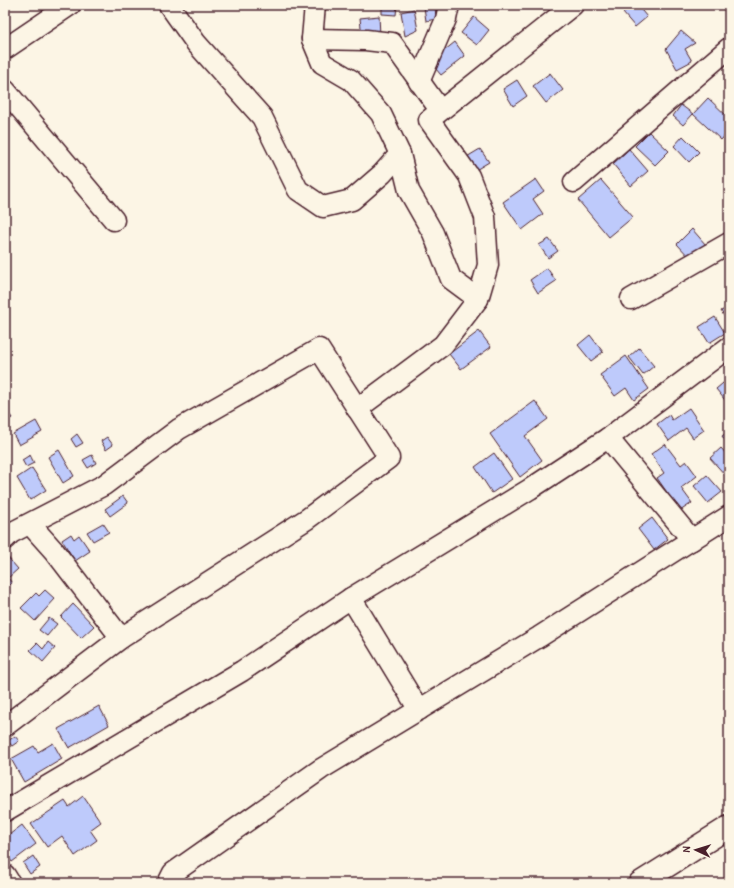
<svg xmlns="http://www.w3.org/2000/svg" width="734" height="888" font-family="'Patrick Hand',sans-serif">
<rect width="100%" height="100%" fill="#fcf5e5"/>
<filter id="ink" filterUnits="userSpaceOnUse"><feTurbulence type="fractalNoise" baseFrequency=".025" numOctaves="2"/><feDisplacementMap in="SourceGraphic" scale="8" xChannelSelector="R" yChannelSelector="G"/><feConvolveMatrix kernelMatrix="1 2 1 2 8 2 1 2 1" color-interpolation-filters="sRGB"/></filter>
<g filter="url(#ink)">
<!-- building -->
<g fill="#becafb" stroke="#4a1f2b">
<polygon points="364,5 397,5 396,15 382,14 382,7"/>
<polygon points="435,5 436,19 426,21 424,7"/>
<polygon points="633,5 637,5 647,17 635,27 623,13"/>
<polygon points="414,9 418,30 405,36 401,12"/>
<polygon points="379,16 380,35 362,37 360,18"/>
<polygon points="474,17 489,30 477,45 461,33"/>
<polygon points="681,31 695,43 685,49 692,61 677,69 666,49"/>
<polygon points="455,42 465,56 441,75 430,62"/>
<polygon points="550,73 563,90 546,103 533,86"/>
<polygon points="517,80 527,96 513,106 503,89"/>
<polygon points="708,98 729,118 729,131 721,140 693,114"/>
<polygon points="681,105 693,114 683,125 673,116"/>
<polygon points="649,132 669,151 655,165 635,146"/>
<polygon points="683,136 699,152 689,162 674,146"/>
<polygon points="480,149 489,162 474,171 465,158"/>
<polygon points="629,149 648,171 631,186 613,164"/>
<polygon points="536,179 544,191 533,199 543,214 522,230 503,202"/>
<polygon points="601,180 633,217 609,237 578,200"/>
<polygon points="692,229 706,245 691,259 677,244"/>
<polygon points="549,239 558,251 548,258 539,245"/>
<polygon points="547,268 556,281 538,293 530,280"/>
<polygon points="729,307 729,324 721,311"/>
<polygon points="715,317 725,333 709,343 699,327"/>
<polygon points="479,331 491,347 461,369 449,354"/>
<polygon points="590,335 603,352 591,361 578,345"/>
<polygon points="639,348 654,366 643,375 629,357"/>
<polygon points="626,356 649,389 634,400 626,388 615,396 600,375"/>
<polygon points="729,378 729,405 716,389"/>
<polygon points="535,401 548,419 525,436 542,460 520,477 490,434"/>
<polygon points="5,408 12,418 5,422"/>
<polygon points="689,408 704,430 693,438 686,428 669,441 657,424 669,415 672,420"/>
<polygon points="36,421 42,432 19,445 13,434"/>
<polygon points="729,431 729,446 722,436"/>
<polygon points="77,434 83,443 76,447 71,439"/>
<polygon points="107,437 113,445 106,450 101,441"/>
<polygon points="665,444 681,465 686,461 697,476 681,488 692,503 680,511 657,478 664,473 651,454"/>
<polygon points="721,448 729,457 729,473 726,476 710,458"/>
<polygon points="59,450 74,476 63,483 48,457"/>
<polygon points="494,453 512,479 492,493 475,467"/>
<polygon points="30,455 34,463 26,467 22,460"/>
<polygon points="92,455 96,463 88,468 83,460"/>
<polygon points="32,468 46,490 30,500 17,478"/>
<polygon points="707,475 722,492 708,503 694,486"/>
<polygon points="123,496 128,503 110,516 105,509"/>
<polygon points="652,518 668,539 654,550 638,529"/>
<polygon points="103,523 109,532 93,541 87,532"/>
<polygon points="71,534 74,539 79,535 90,551 75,561 62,540"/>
<polygon points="5,554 18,569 8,578 12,583 5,590"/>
<polygon points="45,590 55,599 35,621 21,608 36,593 39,596"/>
<polygon points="73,604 94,626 81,638 61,617"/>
<polygon points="49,618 57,624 47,636 39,630"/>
<polygon points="48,642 55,648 43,662 30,650 37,643 43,649"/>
<polygon points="5,651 11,658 5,664"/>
<polygon points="99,706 109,725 69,748 58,729"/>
<polygon points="15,736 19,741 12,746 8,741"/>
<polygon points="53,743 62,759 24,782 11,759 34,746 38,752"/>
<polygon points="83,796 101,822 90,830 97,840 75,856 62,836 47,847 31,824 65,801 69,807"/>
<polygon points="22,825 36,844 12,862 5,853 5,838"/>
<polygon points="33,856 40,867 30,874 23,863"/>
</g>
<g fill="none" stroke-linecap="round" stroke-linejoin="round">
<defs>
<g id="minor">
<polyline points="169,5 196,43 262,117 298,190 323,207 352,200 382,174 400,154"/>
<polyline points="315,5 312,39 322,63 351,80 381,114 400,154 409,191 433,233 451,279 478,299"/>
<polyline points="312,39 366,40 392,43 440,110"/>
<polyline points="5,49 70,5"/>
<polyline points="419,82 446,19 449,5"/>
<polyline points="5,90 114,220"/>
<polyline points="574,182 729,48"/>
<polyline points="631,299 729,243"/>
<polyline points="357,409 443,345 478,299 488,265 485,217 469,176 429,120 573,5"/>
<polyline points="608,438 692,540"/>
<polyline points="30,524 55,552 121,638"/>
<polyline points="5,539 11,533 104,485 179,429 319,349 389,458 307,519 121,638 5,726"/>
<polyline points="351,598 419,710"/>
<polyline points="5,811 242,671 351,598 530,489 608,438 729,347"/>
<polyline points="5,875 10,883"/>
<polyline points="168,883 173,873 321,769 539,637 729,516"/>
</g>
<polyline id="tertiary" points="640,883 729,827"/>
</defs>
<!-- minor casing -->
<use href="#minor" stroke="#4a1f2b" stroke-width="23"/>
<!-- tertiary casing -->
<use href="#tertiary" stroke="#4a1f2b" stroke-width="25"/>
<!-- minor -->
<use href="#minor" stroke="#fcf5e5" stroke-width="20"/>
<!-- tertiary -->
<use href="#tertiary" stroke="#fcf5e5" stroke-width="22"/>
</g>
</g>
<!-- margin -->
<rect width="734" height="888" fill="none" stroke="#fcf5e5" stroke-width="20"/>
<rect x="10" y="10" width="714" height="868" fill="none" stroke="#4a1f2b" stroke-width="1.5" filter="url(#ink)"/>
<!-- north arrow -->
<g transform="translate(696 850) rotate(274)" stroke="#fcf5e5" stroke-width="3" paint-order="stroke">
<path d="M0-3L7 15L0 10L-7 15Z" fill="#4a1f2b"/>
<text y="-6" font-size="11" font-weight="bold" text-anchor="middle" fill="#4a1f2b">N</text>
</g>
</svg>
